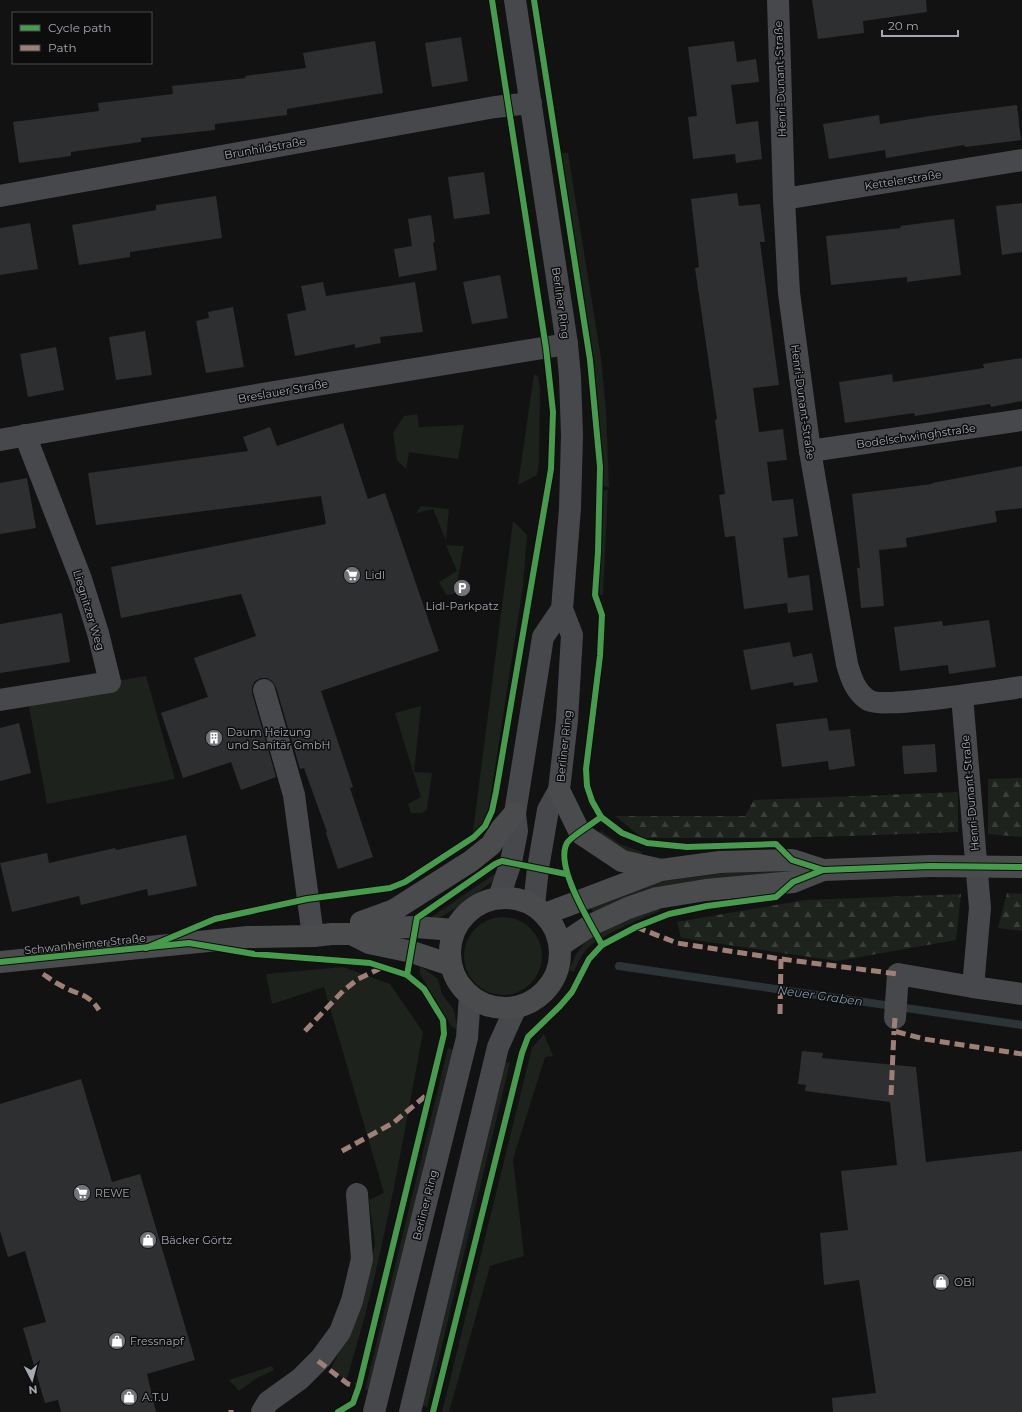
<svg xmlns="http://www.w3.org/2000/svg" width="1022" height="1412" font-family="Montserrat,sans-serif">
<defs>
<pattern id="forest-firs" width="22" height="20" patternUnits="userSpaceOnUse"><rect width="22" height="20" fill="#1d221d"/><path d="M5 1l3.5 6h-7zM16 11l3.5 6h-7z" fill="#3b3f3b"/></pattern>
</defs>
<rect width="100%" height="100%" fill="#121213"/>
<!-- green -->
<g fill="#1d221d">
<polygon points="561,153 568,153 601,358 606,411 609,487 602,486 598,409 594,359"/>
<polygon points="534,374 538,376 540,389 539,461 537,475 518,485"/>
<polygon points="417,414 419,427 464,425 458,459 409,452 406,469 397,460 393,433 404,416"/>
<polygon points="602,490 608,490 603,595 599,595"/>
<polygon points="421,506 449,509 446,541 433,509 416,513"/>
<polygon points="513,521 527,535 523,586 488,813 483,833 472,839"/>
<polygon points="446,545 464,546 456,588 454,594 446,595 439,582 457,571"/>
<polygon points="146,676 175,779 47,804 27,696"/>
<polygon points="421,706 414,772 432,773 427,809 422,813 411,813 408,804 421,797 395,713"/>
<polygon points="601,831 620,844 642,852 642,855 627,853 597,836"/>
<polygon points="499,871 493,881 459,906 441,917 427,920"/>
<polygon points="788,871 788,877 595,915 590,907 657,882 725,873"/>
<path d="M659 907 660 911C641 919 599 935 586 950 581 956 577 965 574 972L569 970 576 954 586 941 628 918Z"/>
<circle cx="503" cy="956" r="39"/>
<polygon points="420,966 438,979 442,994 454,1010 458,1030 451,1026 420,974"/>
<path d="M343 967 390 984 423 1032C401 1150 382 1267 346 1381L331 1369 360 1306 375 1244 369 1200 384 1193 324 987 272 1004 266 974Z"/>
<polygon points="544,1034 553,1056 545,1057 513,1159 524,1256 490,1266 449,1412 442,1412 532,1048"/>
<polygon points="448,1048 454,1050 370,1391 365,1390"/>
<polygon points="502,1061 510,1063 427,1407 419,1404"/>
<polygon points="272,1366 274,1370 257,1378 239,1391 229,1380"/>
</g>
<!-- forest -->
<g fill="url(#forest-firs)">
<polygon points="1022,778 1022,837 988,834 988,779"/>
<polygon points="958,792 958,832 792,838 642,838 615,816 745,816 754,800"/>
<polygon points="1007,893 1022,894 1022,931 998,928"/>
<polygon points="961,894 956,940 837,961 681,938 677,922 805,900"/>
</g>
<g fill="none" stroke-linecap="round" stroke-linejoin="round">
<!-- stream -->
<polyline stroke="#2c3438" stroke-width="8" points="619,966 1022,1025"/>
</g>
<!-- building -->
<g fill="#2e2f30">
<polygon points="812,0 926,0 927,12 863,21 864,33 818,39"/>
<polygon points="461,37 468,81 432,87 425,43"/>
<polygon points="375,41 383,93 287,109 287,115 215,124 215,130 141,138 141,142 71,152 71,156 19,163 13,122 99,111 98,103 173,94 172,86 246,78 245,76 306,68 303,53"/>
<polygon points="734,41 737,62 756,59 759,82 731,85 736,124 758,121 762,159 736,163 735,154 693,159 688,117 697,116 688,47"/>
<polygon points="1017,105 1021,140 965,147 964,145 886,158 885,150 829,159 823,124 879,115 880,124 930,116"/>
<polygon points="484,172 490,214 454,219 448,177"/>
<polygon points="737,193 739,206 760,204 765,242 760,242 779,385 753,388 759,432 783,429 787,460 767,462 772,501 793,499 798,536 783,538 788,578 809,575 813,610 788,613 787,603 744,609 735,536 725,537 719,495 725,494 715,420 717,419 695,268 699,267 691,199"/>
<polygon points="216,196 222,238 130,252 130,257 79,265 72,225 156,210 156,205"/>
<polygon points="1022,203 1022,252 1002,255 996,206"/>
<polygon points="431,215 435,242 433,243 437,270 399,277 394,249 412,246 408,219"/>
<polygon points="954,219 961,275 907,282 907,277 831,285 826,236 901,228 900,226"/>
<polygon points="30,223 38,269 0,275 0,228"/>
<polygon points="500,275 508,318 472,324 463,282"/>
<polygon points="323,282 326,296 415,282 423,332 380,337 381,343 355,348 355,344 295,356 287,314 306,310 301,286"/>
<polygon points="233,307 244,367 206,373 196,321 209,318 208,312"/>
<polygon points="145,331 152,375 116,380 109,337"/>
<polygon points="56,347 64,390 28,397 20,354"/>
<polygon points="1022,358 1022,401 991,407 990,404 915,416 914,413 845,423 839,382 892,374 893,382 984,368 983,364"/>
<polygon points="343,423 368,499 385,493 439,651 321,691 353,787 350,788 373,857 338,869 326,833 327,832 304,768 300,769 276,687 272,681 267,678 261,678 255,681 252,687 252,693 276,777 241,790 231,762 183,778 161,713 208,697 194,658 256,636 241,594 121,618 111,567 326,524 321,496 96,525 88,473 248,451 243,437 270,427 277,446"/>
<polygon points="1022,466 1022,508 995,511 997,522 906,538 907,547 879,550 884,606 861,608 857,568 860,568 852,494 932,484 932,483"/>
<polygon points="27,478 36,528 0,534 0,483"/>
<polygon points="62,613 70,662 0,673 0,624"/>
<polygon points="989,620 996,667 949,674 948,665 900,671 894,627 942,621 943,626"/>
<polygon points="790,642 793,657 812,653 818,682 794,686 793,682 751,690 743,650"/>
<polygon points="827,718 829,731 850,729 855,766 829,770 828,761 782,767 776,724"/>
<polygon points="19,723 31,773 0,781 0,728"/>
<polygon points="935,744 937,772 904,774 902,746"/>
<polygon points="186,835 197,886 148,896 147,889 81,905 79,896 12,912 0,863 47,853 49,863 115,848 116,850"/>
<polygon points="802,1051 823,1053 822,1058 916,1067 926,1162 1022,1151 1022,1412 833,1412 832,1398 876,1393 859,1280 824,1285 820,1233 848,1230 841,1171 897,1165 890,1102 805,1091 806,1085 798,1084"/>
<polygon points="81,1079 112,1182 140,1174 195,1360 147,1374 156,1412 61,1412 58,1400 45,1403 23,1328 46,1322 25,1251 8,1257 0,1231 0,1104"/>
</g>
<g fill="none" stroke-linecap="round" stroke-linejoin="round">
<!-- minor -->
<g stroke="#47484b" stroke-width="22">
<polyline points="515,0 567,344 570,377 572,435 570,508 562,609 572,635 567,720 559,790 548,810 538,868 534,905"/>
<path d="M778 0 784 199 789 293 810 451 847 664C851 678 855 691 868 700 882 709 999 690 1022 687"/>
<polyline points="0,196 495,107 531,103"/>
<polyline points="784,199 1022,160"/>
<polyline points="0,440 274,392 567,344"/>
<polyline points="810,451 1022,420"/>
<polyline points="264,690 294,795 313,936"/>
<polyline points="962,696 980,908 973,987 1022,994"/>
<polyline points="0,700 110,682 98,633 81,579 25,435"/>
<polyline points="499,897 511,862 517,831 515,813 543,637 562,609"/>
<polyline points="895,1018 898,974 973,987"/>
<polyline points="262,1412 268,1402 300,1379 321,1358 340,1332 352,1301 362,1259 357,1194"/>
<polyline points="374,1412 467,1038 470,996"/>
<polyline points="410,1412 498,1047 516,1007"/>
</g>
<!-- major -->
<g stroke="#4a4b4d" stroke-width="22">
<polyline points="559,790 580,833 622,861 661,870"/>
<circle cx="505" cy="953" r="55"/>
<polyline points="545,914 661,870 720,862 792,860 823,870 931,866"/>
<polyline points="361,922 394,910 471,861 491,845 501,829 515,813"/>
<polyline points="351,934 369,943 412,952 451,965"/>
<polyline points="561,945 591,925 628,908 657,898 706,890 793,882 823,870"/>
<polyline points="0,962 248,937 313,936 332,934 351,934 370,928 416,927 454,930"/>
</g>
<!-- major-bridge -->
<polyline stroke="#4a4b4d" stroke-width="22" points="931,866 1022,867"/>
<!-- quiet -->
<g stroke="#9e8076" stroke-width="5" stroke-dasharray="10 5" stroke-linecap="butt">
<polyline points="636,927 677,943 781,959 898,974"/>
<path d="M43 974C49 978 55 983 62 986 79 996 87 992 99 1010"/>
<polyline points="780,1014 781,959"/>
<polyline points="895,1018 894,1031 924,1039 1022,1054"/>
<polyline points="305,1031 343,991 358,979 383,967"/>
<polyline points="891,1095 894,1031"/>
<polyline points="342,1151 393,1123 429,1093"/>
<polyline points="318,1361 348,1384 359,1386"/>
<polyline points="231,1412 231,1410"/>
</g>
<defs>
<g id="cycleway">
<polyline points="534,0 590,360 600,467 598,552 595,595 602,615 600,656 586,769 587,786 592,801 601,817 622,833 647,843 687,847 776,844 792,860 823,870 931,866 1022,867"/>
<path d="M601 817C595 822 570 837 567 843 554 866 591 924 602 945"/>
<polyline points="146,948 215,919 307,899 390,888 405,882 474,837 485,826 492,811 496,792 551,469 553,412 546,348 492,0"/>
<polyline points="0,962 189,943 254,954 370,963 407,975 424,989 443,1020 444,1034 359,1386 353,1403 338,1412"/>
<polyline points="407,975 417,918 495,864 502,861 566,874"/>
<polyline points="433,1412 522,1053 528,1037 560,1006 572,992 589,959 602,945 636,927 669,914 707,906 776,897 793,882 823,870"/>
</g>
</defs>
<!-- cycleway casing -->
<use href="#cycleway" stroke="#0d0d0e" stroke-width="8"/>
<!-- cycleway -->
<use href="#cycleway" stroke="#469c4c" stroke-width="6"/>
</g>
<!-- icons -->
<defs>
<symbol id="supermarket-disc" viewBox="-11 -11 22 22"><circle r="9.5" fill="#72747a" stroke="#0d0d0e"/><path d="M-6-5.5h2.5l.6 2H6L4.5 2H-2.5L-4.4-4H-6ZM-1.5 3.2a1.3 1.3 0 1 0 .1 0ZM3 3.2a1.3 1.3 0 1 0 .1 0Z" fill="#fff"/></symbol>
<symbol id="parking-disc" viewBox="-11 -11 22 22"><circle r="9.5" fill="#72747a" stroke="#0d0d0e"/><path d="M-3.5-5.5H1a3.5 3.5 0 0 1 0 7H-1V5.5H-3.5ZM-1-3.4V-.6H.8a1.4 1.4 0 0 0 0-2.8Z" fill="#fff"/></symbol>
<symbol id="building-disc" viewBox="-11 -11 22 22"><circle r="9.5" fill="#72747a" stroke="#0d0d0e"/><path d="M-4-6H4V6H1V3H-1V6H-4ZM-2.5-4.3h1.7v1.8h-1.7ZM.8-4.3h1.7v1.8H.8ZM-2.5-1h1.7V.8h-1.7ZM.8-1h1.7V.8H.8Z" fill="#fff"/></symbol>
<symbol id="shop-disc" viewBox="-11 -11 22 22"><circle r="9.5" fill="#72747a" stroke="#0d0d0e"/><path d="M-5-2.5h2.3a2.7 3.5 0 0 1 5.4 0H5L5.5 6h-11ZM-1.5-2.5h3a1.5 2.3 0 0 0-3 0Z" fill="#fff"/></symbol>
</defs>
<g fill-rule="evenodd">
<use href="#supermarket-disc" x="342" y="565" width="20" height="20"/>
<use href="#parking-disc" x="452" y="578" width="20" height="20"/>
<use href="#building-disc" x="204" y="728" width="20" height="20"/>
<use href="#supermarket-disc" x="72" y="1183" width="20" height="20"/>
<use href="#shop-disc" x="138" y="1230" width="20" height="20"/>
<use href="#shop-disc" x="931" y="1272" width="20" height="20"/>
<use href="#shop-disc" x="107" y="1331" width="20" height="20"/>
<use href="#shop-disc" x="119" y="1387" width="20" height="20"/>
</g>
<g text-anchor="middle" stroke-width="3" stroke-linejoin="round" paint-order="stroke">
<!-- street labels -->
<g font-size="11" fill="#a5a9b2" stroke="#0d0d0e">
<text transform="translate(780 79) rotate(-92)" y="4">Henri-Dunant-Straße</text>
<text transform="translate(265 148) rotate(-10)" y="4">Brunhildstraße</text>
<text transform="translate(903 180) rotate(-9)" y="4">Kettelerstraße</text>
<text transform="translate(561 303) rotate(82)" y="4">Berliner Ring</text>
<text transform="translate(283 391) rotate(-10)" y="4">Breslauer Straße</text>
<text transform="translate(803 402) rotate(82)" y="4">Henri-Dunant-Straße</text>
<text transform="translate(916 436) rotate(-8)" y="4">Bodelschwinghstraße</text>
<text transform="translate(89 610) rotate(73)" y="4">Liegnitzer Weg</text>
<text transform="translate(564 746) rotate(-84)" y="4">Berliner Ring</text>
<text transform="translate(970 793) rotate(-95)" y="4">Henri-Dunant-Straße</text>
<text transform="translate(85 944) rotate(-6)" y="4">Schwanheimer Straße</text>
<text transform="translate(425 1205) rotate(-76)" y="4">Berliner Ring</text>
</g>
<!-- poi labels -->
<g font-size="11" fill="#a5a9b2" stroke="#0d0d0e" text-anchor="start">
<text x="365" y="579">Lidl</text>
<text x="462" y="610" text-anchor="middle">Lidl-Parkpatz</text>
<text x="227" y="736">Daum Heizung<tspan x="227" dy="13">und Sanitär GmbH</tspan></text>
<text x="95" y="1197">REWE</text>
<text x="161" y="1244">Bäcker Görtz</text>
<text x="954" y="1286">OBI</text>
<text x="130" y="1345">Fressnapf</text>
<text x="142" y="1401">A.T.U</text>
</g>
<!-- water labels -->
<g font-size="12" font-style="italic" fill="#7f97aa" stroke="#0d0d0e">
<text transform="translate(820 996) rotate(8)" y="4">Neuer Graben</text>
</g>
</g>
<!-- legend -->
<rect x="12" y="12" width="140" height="52" fill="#0d0d0e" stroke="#4a4b50"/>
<rect x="20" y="25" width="20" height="6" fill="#469c4c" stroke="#4a4b50"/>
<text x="48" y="32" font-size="12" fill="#a5a9b2">Cycle path</text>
<rect x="20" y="45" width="20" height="6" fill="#9e8076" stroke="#4a4b50"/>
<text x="48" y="52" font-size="12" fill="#a5a9b2">Path</text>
<!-- north arrow -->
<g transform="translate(32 1380) rotate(174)" stroke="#0d0d0e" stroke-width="3" paint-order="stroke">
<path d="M0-3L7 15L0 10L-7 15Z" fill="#a5a9b2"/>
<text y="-6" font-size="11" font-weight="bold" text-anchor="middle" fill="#a5a9b2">N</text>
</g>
<!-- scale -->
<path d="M882 30v6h76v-6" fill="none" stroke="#a5a9b2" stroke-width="2"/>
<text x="888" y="30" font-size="12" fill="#a5a9b2" stroke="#0d0d0e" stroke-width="3" paint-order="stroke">20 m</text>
</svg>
